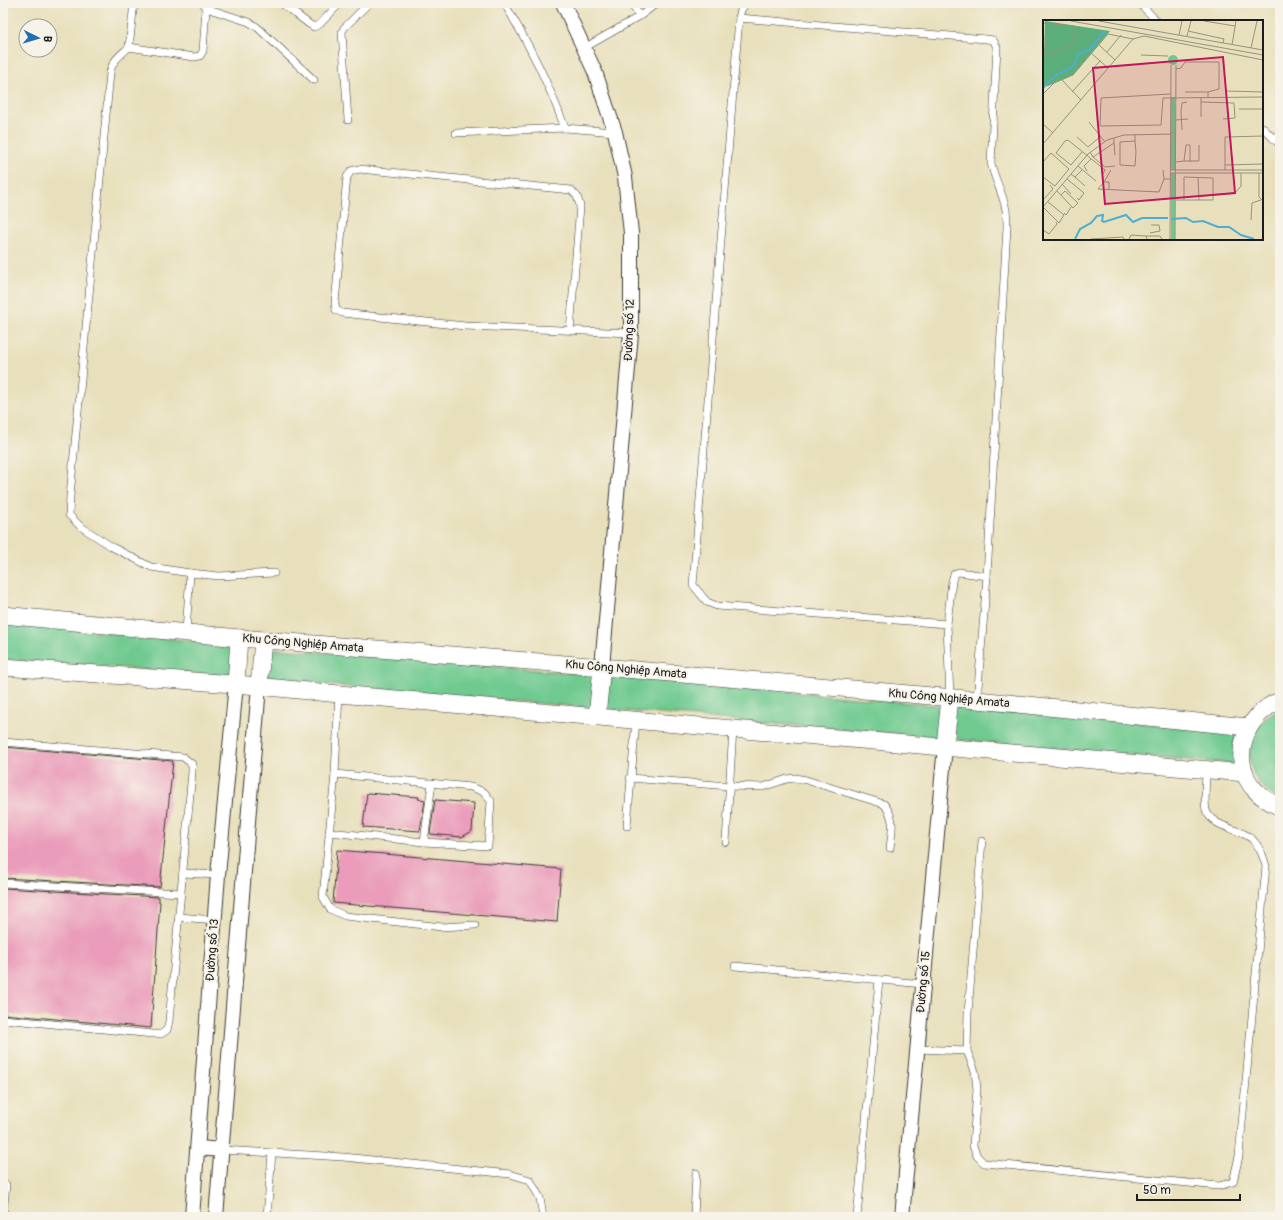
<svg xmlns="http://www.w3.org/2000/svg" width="1283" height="1220" font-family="Pangolin,sans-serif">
<rect width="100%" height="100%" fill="#f7f3e8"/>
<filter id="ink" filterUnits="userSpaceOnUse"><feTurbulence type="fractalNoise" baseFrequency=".025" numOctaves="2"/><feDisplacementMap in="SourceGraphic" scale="8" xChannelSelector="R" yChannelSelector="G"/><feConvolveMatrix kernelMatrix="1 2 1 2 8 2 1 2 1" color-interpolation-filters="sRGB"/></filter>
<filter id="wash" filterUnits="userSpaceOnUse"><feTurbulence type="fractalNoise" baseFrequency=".012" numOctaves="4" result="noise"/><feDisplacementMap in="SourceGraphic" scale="16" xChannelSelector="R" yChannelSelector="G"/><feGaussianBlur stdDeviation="0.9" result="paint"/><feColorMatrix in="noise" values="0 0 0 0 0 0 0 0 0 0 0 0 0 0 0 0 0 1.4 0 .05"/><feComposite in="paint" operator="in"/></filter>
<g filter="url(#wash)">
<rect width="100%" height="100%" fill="#e8e0bc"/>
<!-- green -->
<g fill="#70ca90" stroke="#467356">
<polygon points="3,623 234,645 232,676 3,659"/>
<polygon points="267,648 597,675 593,708 264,679"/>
<polygon points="605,675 945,706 941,738 602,709"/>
<polygon points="954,706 1237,732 1234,743 1235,764 950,739"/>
<path d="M1280 709V799C1276 796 1270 794 1267 791 1247 776 1242 739 1262 721 1267 717 1274 713 1280 709Z"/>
</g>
<g id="blocks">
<!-- building -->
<g fill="#ea9cba">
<polygon points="3,747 173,761 160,887 3,878"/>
<polygon points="367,793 419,797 418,799 425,800 420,831 363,827"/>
<polygon points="435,800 474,803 472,831 462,837 430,834"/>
<polygon points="337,850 561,869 557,922 333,903"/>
<polygon points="3,888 159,897 159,902 160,902 151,1028 3,1014"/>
</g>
</g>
</g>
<g filter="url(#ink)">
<use href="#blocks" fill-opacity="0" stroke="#3b3934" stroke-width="1"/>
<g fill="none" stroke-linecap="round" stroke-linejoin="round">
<defs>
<g id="service">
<path d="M134 3 129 47C121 55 112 60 110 73L70 496 69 515 80 526 112 547 151 567 190 573"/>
<polyline points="455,3 467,3"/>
<path d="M504 3C528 42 549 84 565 128L615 132"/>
<polyline points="630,3 640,16"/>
<polyline points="1139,3 1157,21"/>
<polyline points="284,5 309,24 314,27 320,24 340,3"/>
<polyline points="206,8 249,22 257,27 314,80"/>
<polyline points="739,18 741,10 746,3"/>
<polyline points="129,47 194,57 200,56 203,51 206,8 203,3"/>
<polyline points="584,48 640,16 657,3"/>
<polyline points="348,120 342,32 344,28 369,3"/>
<polyline points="1262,127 1280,145"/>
<polyline points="456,133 565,128"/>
<polyline points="1274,139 1280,132"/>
<polyline points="570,331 580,206 577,196 571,190 359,169 351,171 347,177 335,303 336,310 342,313 465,326 631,333"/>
<polyline points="947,624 952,581 954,574 959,572 987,576"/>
<polyline points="186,632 190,573 219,576 274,573"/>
<path d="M950 698 947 624 717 606 707 602 693 585 739 18 986 39 993 40 997 47 991 163C994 177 1000 188 1004 202 1007 210 1007 218 1007 227L987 576 977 700"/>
<polyline points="3,742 183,757 192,764 192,772 169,1021 167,1030 161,1034 153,1034 3,1019"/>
<polyline points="335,774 323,897 330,909 345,916 442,927 475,925"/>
<path d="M630 778 729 786 763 787 787 779 795 778 806 780 884 804C896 820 892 829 890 848"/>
<polyline points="627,826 636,720"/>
<polyline points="329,832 424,842 488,846 491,801 484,792 471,787 335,774 339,694"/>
<polyline points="424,842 432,783"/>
<polyline points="726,842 733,729"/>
<polyline points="183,873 218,875"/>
<polyline points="3,883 181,893"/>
<polyline points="179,917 215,920"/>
<polyline points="735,966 923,984"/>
<path d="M917 1049 967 1051 975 1071 977 1089 973 1146 977 1156 984 1163 1219 1186 1233 1182 1239 1156 1266 866C1263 856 1260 847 1252 839 1240 828 1212 828 1206 810 1204 802 1206 780 1206 770"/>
<polyline points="967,1051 968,1013 982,841"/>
<polyline points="222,1150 343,1157 510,1174 530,1180 540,1198 543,1217"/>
<polyline points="3,1214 6,1185"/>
<polyline points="267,1217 272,1153"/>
<polyline points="694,1217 696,1173"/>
<polyline points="857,1217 879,980"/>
</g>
<g id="minor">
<polyline points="563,3 595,72 615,132 625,177 631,233 631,333 602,667"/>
<polyline points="198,1148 222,1150"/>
<polyline points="192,1217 218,875 236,684"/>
<polyline points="216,1217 259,686"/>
<polyline points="902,1217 945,746"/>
</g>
<g id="tertiary">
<polyline points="3,615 239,638 602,667 977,700 1248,727"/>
<polyline points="3,667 247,685 339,694 733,729 1245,773"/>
<polyline points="236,684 239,638"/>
<polyline points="259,686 263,640"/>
<path d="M1280 701C1245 713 1228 761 1255 790 1262 798 1270 802 1280 807"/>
<polyline points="597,716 602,667"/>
<polyline points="945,746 950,698"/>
</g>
</defs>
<!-- service casing -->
<use href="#service" stroke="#3b3934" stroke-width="8"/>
<!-- minor casing -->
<use href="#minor" stroke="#3b3934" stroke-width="16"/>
<!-- tertiary casing -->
<use href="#tertiary" stroke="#3b3934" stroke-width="18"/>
<!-- service -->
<use href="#service" stroke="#fff" stroke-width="7"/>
<!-- minor -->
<use href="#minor" stroke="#fff" stroke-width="14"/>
<!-- tertiary -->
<use href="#tertiary" stroke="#fff" stroke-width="17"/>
</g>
</g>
<g text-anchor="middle" stroke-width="4" stroke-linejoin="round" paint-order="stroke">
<!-- street labels -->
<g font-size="12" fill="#1c1c1c" stroke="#f7f3e8">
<text transform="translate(629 330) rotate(-88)" y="4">Đường số 12</text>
<text transform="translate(303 643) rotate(5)" y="4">Khu Công Nghiệp Amata</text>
<text transform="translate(626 669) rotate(5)" y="4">Khu Công Nghiệp Amata</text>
<text transform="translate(949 698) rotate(5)" y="4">Khu Công Nghiệp Amata</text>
<text transform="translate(212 950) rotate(-86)" y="4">Đường số 13</text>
<text transform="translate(923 982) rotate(-85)" y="4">Đường số 15</text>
</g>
</g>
<!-- overview -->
<g transform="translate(1043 20)">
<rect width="220" height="220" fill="#e8e0bc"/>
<path d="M125 40a5 5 0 1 1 10 0a5 5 0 1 1-10 0ZM128 77H132V114H128ZM128 115H132V150H128ZM128 153H132V219H128Z" fill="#70ca90"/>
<path d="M2 1 67 11 30 55 5 66 0 65Z" fill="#5cae7a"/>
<path fill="none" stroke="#51adcf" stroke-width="2" d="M0 68 13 55 31 46 35 34 46 30 62 11M128 199 143 198 150 202 160 201 175 207H186L198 215 211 219M32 219 37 209 48 203 54 196 60 195 59 201 61 202 83 195 90 202 99 198H125"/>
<path fill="none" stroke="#96927c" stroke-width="1" d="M28 1 220 35M56 1 220 30M161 1 192 6M0 3 31 6 34 11 28 25 4 35 0 32 6 20 3 17 0 19M145 11 181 19 180 23M136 15 139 1M144 16 148 1M90 19 101 16 220 40M56 25 72 40M189 25 193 1M208 28 214 1M64 32 78 15M48 33 65 48M98 35 125 36M133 49 138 48 142 42H176V69L165 72V77M19 60 38 80M184 71 220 72M29 72 57 41M142 72H165M0 74 11 63 30 55 65 14 90 19 0 124M127 74 58 78 57 106 118 105 120 78 220 77M158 82 191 83 192 98 180 99M196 89H220M158 97V77M133 100 145 99M46 102 62 122M0 104 10 113M139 110 138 91 139 83 144 82M92 114V121L93 132 92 146 77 145V122L92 121M34 117 45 127 58 116M71 123 72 135M39 132 28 145 13 133 22 121 25 120 62 150 60 154M47 132 50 137 71 123V118M50 137 62 147 72 146M141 141H156V125M0 142 8 133 26 149 12 166 0 157M133 142 141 141 143 125H147V142M182 145 220 144M35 146 53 161M120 150 121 159H128M128 150H220M182 150V117L220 116M44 151 41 146 48 139M128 153H220M216 153V177L220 181M28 154 32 157 39 150M32 157 42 166M155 157 156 180M24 159 41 173 36 180 34 178M61 162 68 150M19 164 28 174M55 169 116 172 121 159M55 169 61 162H66V170M14 171 30 188 35 183 22 171 18 175M188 173 193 172 198 166V153M0 180 10 169 7 165M133 180H170V158L141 157V180M0 187 45 134 64 120 81 115 133 114M0 187 16 203 21 195 5 182M21 193 23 195 28 187M208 200 209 183 218 180M0 210 6 214 14 204 13 202M107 213 117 211 116 205H108M48 219 80 217 81 219M86 219 88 215 103 216M104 219 103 216H117L119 219M127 219 128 45M132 219 133 45"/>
<path fill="#c2185b" fill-opacity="0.15" stroke="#c2185b" stroke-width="2" d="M180 37 192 173 62 184 50 48Z"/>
<rect width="220" height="220" fill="none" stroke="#1c1c1c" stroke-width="2"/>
</g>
<!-- margin -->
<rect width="1283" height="1220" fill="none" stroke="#f7f3e8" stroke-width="16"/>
<!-- north arrow -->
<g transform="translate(38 38) rotate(95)"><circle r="19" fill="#f7f3e8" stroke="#9f9d96"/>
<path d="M0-3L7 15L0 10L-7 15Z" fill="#1f6fb2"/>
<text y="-6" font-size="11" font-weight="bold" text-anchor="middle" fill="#1c1c1c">B</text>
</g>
<!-- scale -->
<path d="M1137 1194v6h103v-6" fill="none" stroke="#1c1c1c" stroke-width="2"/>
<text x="1143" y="1194" font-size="12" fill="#1c1c1c" stroke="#f7f3e8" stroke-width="3" paint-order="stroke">50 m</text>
</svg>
